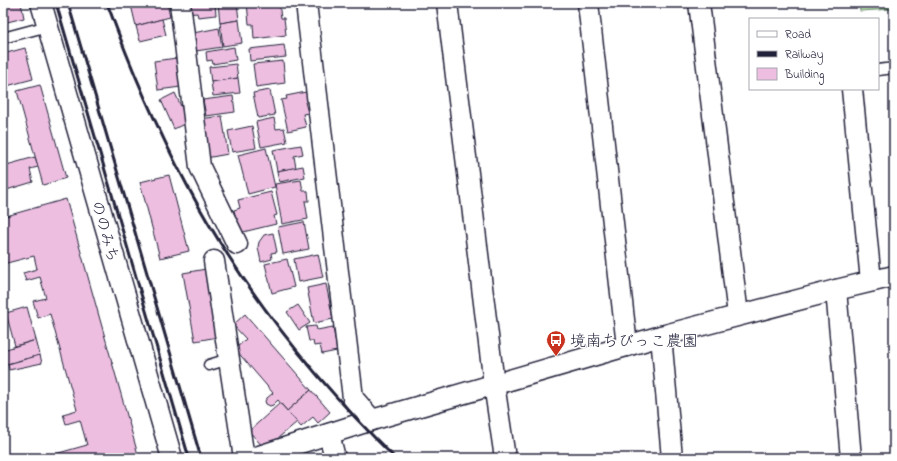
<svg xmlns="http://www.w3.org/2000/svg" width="897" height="461" font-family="'Indie Flower','Klee One',sans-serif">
<rect width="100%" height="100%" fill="#fff"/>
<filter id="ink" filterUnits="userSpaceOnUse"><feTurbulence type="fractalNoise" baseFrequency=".025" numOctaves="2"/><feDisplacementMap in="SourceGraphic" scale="8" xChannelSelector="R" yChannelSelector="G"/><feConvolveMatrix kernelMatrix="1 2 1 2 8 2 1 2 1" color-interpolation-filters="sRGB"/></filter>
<g filter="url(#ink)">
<!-- green -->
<polygon fill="#b8ebab" stroke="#6d8673" points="859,3 894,3 894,9 860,11"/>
<!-- building -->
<g fill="#edbee0" stroke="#22223b">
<polygon points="3,3 21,3 24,18 3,23"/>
<polygon points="138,3 167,3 170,17 136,26 131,5"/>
<polygon points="186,3 215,3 216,15 198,17 197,13 187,14"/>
<polygon points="218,3 237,3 239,20 220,23"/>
<polygon points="247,3 279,3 281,18 284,18 286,35 254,39 253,24 249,24"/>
<polygon points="162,19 166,35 140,41 136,26"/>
<polygon points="239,20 242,43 223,46 220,23"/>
<polygon points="219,28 222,47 196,51 193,33"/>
<polygon points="284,45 286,57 250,61 249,49"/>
<polygon points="234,47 236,60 213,64 212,60 207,61 206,52"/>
<polygon points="25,48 33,79 3,87 3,54"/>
<polygon points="177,58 181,87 158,90 154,61"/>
<polygon points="283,61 285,83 256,87 253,64"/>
<polygon points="236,64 238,78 211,82 209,67"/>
<polygon points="238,78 240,93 213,96 211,82"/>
<polygon points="40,85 66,178 43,185 17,91"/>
<polygon points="270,90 275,115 258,118 253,93"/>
<polygon points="306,92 308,101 305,102 308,113 303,114 306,127 288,131 281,100 287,99 286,96"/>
<polygon points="175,93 188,122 174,129 161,100"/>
<polygon points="233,96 235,112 206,116 203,100"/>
<polygon points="222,116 228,154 206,158 200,119"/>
<polygon points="274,118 276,129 284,128 287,142 261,147 256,122"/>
<polygon points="252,126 256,148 232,152 228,131"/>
<polygon points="301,145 303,154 294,156 296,168 277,171 273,150"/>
<polygon points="3,146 8,164 3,166"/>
<polygon points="266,148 275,187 248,194 238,155"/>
<polygon points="35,157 38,167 30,169 33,182 3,191 3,166"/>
<polygon points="303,166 305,177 279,182 277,171"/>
<polygon points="169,175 189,251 160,258 140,182"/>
<polygon points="301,180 303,191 308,191 309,201 305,201 308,219 282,224 275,184"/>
<polygon points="271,192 277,215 274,216 276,224 239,233 234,210 240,208 238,200"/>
<polygon points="66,199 139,458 41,458 87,445 80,420 66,424 63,414 77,410 50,314 38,318 33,301 46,298 40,277 26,281 23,273 37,269 34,256 3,264 3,217"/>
<polygon points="304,222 309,249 283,254 278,227"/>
<polygon points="273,233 277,252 271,253 272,259 261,262 258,247 259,242 264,235"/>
<polygon points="318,254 323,277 298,282 294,259"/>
<polygon points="287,259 294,287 272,293 265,264"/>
<polygon points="206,269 218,337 195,341 183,273"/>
<polygon points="326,284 333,319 314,323 307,288"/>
<polygon points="298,305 310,323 299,330 287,312"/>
<polygon points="27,307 36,340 15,346 6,313"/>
<polygon points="245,314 311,390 287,411 278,400 273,405 270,406 266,404 265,401 267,398 273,393 235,349 246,339 233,325"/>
<polygon points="316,326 317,330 333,327 337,351 322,354 320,345 314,346 313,341 309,341 306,327"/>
<polygon points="36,340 40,355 3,365 3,350"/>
<polygon points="40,355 42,363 9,370 8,364"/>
<polygon points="311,390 330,412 318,423 313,417 301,427 287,411"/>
<polygon points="280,403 297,422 271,444 269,442 263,447 249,431"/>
</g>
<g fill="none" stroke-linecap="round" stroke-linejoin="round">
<defs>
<g id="lane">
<polyline points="3,38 48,26"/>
<polyline points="878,70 894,68"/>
<polyline points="209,365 229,359"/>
</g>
<g id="street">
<polyline points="41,3 172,458"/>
<polyline points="180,3 200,167 237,244"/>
<polyline points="306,3 353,398 372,420"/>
<polyline points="447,3 494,384 505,458"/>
<polyline points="588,3 627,346"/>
<polyline points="699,3 738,315"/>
<polyline points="852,89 871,281"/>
<polyline points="214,261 244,458"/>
<polyline points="836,290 851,458"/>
<polyline points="661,336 672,458"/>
<polyline points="329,434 335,458"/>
<polyline points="253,458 372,420 661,336 836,290 894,276"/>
</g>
</defs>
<!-- lane casing -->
<use href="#lane" stroke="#22223b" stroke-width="13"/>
<!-- street casing -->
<use href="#street" stroke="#22223b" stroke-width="23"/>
<!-- lane -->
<use href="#lane" stroke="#fff" stroke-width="10"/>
<!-- street -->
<use href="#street" stroke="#fff" stroke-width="20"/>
<!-- rail -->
<g stroke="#22223b" stroke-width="3">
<polyline points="56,3 189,458"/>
<polyline points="68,3 201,458"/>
<path d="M107 3C130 66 156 127 187 185 241 287 313 378 395 458"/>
</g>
</g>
</g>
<!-- icons -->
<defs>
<symbol id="bus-pin" viewBox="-11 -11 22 30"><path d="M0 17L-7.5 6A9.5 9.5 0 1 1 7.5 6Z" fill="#c8321e" stroke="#fff"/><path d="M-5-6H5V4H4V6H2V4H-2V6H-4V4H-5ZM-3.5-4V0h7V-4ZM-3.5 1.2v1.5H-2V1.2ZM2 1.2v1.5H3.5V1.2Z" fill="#fff"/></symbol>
</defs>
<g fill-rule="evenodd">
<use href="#bus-pin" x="545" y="329" width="22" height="30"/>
</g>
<g text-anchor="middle" stroke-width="3" stroke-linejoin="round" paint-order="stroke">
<!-- street labels -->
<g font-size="16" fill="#22223b" stroke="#fff">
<text transform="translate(106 231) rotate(74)" y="6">ののみち</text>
</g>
<!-- poi labels -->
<g font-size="16" fill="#22223b" stroke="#fff" text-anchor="start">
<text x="570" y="346">境南ちびっこ農園</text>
</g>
</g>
<!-- margin -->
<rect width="897" height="461" fill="none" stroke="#fff" stroke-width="16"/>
<rect x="8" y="8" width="881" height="445" fill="none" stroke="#22223b" stroke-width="1.5" filter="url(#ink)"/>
<!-- legend -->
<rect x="749" y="18" width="130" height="72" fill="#ffffff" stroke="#a7a7b1"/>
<rect x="757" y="31" width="20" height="6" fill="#ffffff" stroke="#a7a7b1"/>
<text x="785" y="38" font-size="12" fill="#22223b">Road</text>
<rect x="757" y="51" width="20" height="6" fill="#22223b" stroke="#a7a7b1"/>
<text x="785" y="58" font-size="12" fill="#22223b">Railway</text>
<rect x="757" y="68" width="20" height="12" fill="#edbee0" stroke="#a7a7b1"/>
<text x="785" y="78" font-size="12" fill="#22223b">Building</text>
</svg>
